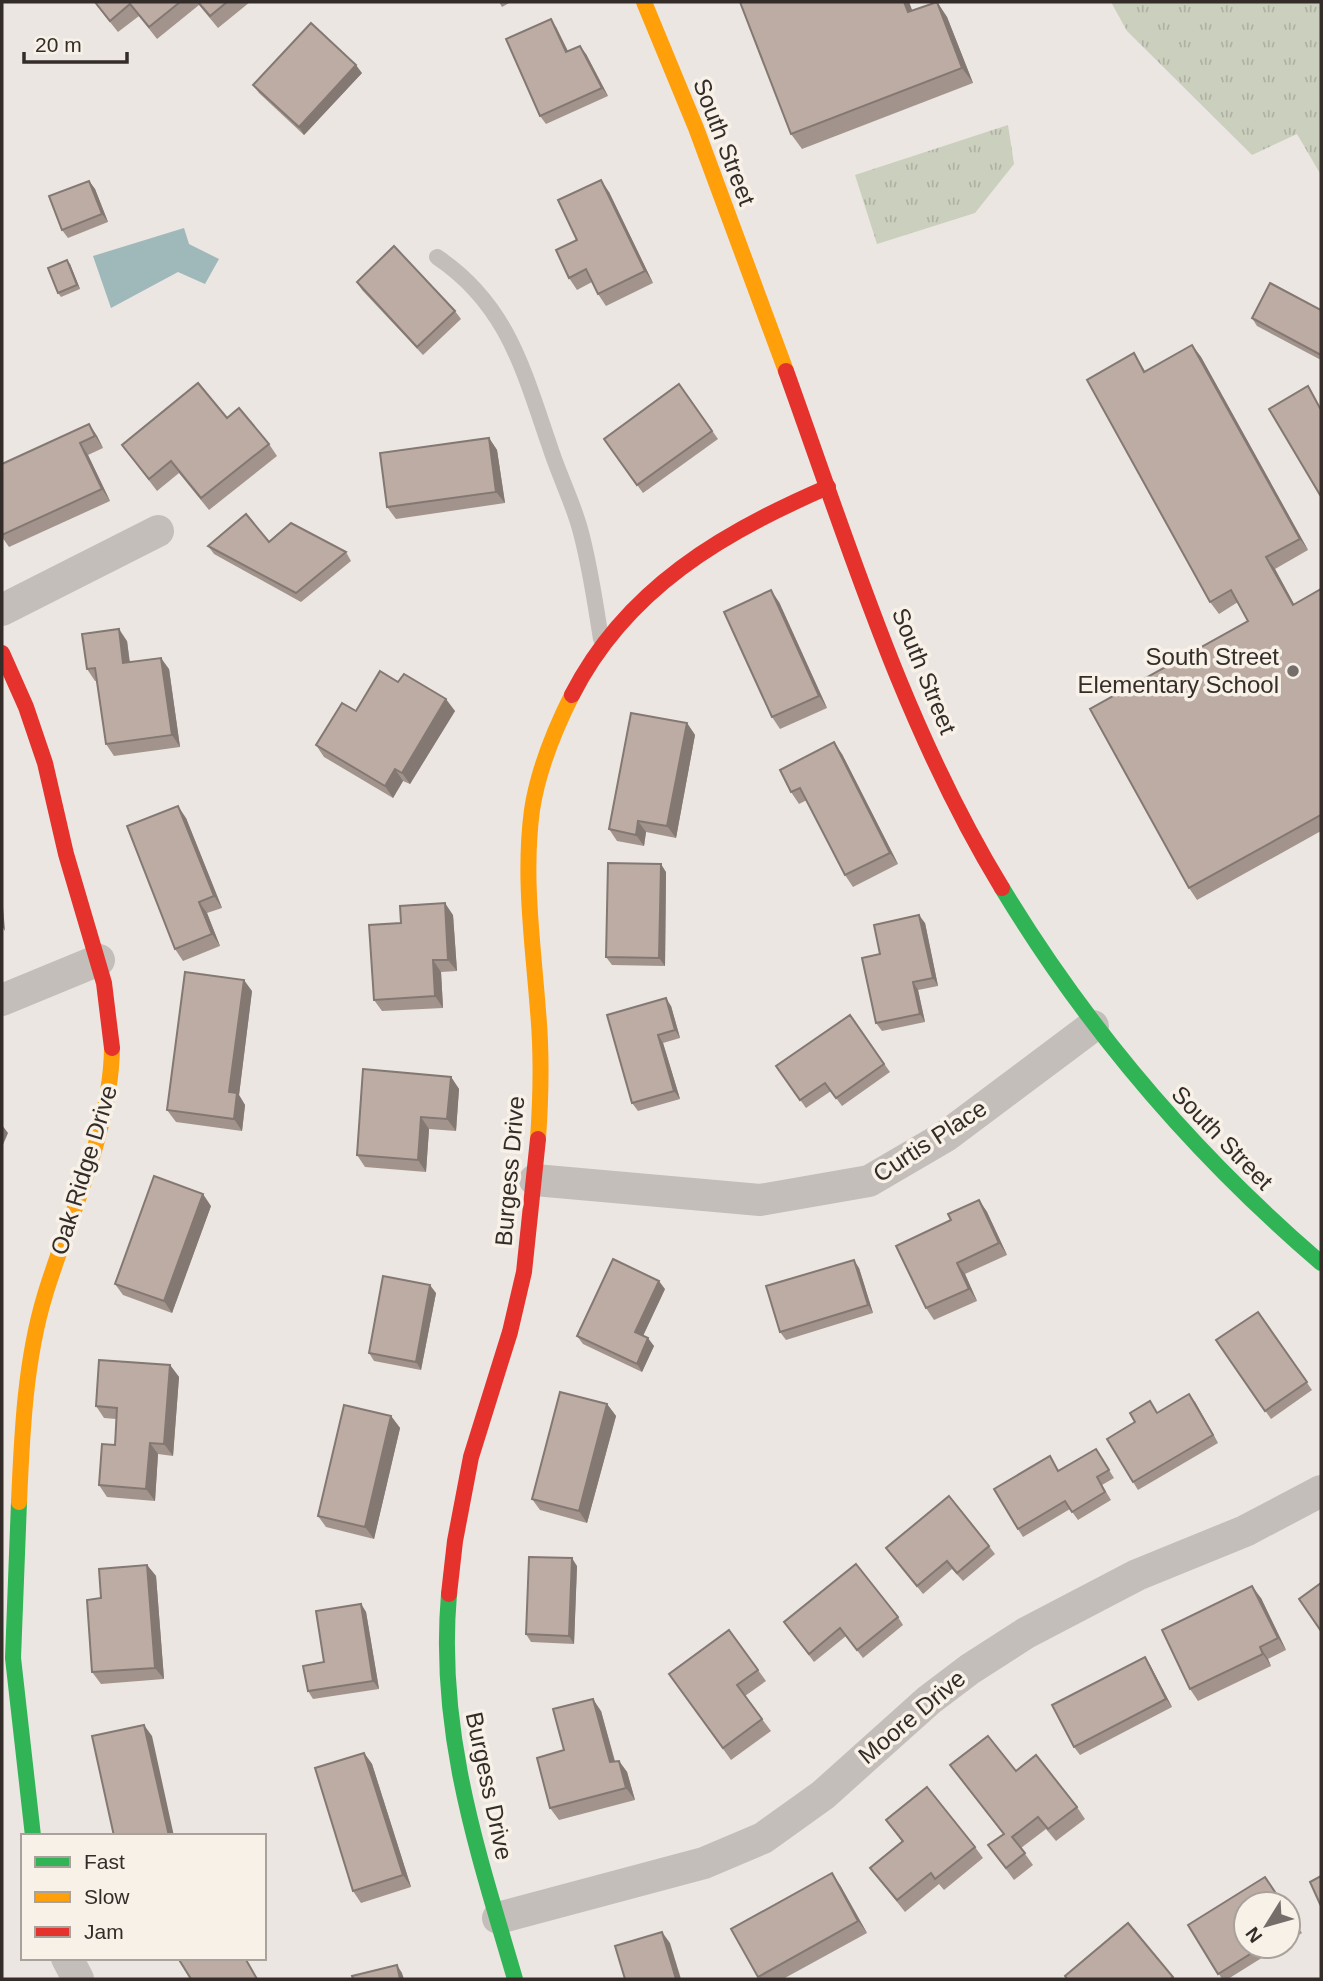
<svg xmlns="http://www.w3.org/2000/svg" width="1323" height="1981" font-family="Arial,sans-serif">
<defs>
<pattern id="grass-tufts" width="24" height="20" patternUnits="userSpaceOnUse" patternTransform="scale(1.75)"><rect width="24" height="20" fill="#cbcfbd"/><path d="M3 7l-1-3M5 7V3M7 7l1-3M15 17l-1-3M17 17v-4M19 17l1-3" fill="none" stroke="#afb2a2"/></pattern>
</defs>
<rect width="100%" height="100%" fill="#ebe6e1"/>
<!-- grass -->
<g fill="url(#grass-tufts)">
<polygon points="1111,2 1321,2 1321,175 1297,134 1252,155 1127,31"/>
<polygon points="1008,125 1014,164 975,213 877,244 855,175"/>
</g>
<!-- water -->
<polygon fill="#9fb8b9" points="184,228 189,244 219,259 205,284 178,272 111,308 93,256"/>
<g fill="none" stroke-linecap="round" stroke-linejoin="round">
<!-- lane -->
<path stroke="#c3beba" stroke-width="16" d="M437 257C507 304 523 369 549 444 558 473 572 500 580 529 590 565 595 602 601 639"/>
<!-- street -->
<g stroke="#c3beba" stroke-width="32">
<polyline points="2,610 158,531"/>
<polyline points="2,1000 99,960"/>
<polyline points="535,1180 760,1200 869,1181 946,1136 1093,1026"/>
<polyline points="498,1918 704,1863 763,1838 823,1795 929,1700 970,1669 1026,1633 1137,1575 1245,1531 1321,1491"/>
<polyline points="67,1958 78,1979"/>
</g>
<!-- fast -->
<g stroke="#30b455" stroke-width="16">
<path d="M1002 888C1089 1032 1194 1154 1321 1263"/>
<polyline points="19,1502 13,1658 33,1836"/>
<path d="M449 1594C437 1732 477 1849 515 1979"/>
</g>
<!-- slow -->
<g stroke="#ff9f0a" stroke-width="16">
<polyline points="644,2 696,128 786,371"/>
<path d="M538 1139C541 1096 542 1054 538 1011 533 944 523 877 532 810 538 770 554 731 572 695"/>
<path d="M19 1502C22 1433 25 1361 45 1295 69 1216 111 1130 112 1048"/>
</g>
<!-- jam -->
<g stroke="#e5322d" stroke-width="16">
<path d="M786 371C849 546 905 729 1002 888"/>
<polyline points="2,653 26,707 45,763 66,854 104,983 112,1048"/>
<path d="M572 695C626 589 723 532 828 487"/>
<polyline points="449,1594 455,1541 471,1457 510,1332 524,1272 538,1139"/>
</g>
</g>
<!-- wall -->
<g fill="#a2948d">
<polygon points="94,2 250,2 218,28 199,5 157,39 139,16 118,32"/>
<polygon points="499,2 511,2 502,7"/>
<polygon points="740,2 909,2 912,11 937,2 947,17 973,83 802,149 791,134"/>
<polygon points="556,27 568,51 586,54 608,96 546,124 540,116"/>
<polygon points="362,73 304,135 259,93 253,85"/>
<polygon points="89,181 95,189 108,222 68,238 62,230"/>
<polygon points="609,192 653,283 606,306 598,294 592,282 577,290 569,278 577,240"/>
<polygon points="70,264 80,289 61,297 58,293"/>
<polygon points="357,282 455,311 461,319 423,355 362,290"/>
<polygon points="1321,310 1321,360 1257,326 1252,318"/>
<polygon points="1192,345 1201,357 1308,550 1275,569 1294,604 1321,589 1321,831 1197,900 1189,888 1248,621 1238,602 1219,614 1210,602 1134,353 1145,371"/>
<polygon points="679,384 718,439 643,493 604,439"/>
<polygon points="227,418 269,444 277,456 209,510 179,473 157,491 122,445"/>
<polygon points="89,424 97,436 103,448 88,455 110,501 9,547 2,537 2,464"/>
<polygon points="489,438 497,450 505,503 396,519 387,507"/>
<polygon points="269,542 346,552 351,561 301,602 214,554 208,546"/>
<polygon points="779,602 827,708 780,729 772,717"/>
<polygon points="127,641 130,662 169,669 180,747 114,756 106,744 97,681 95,681 87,669"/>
<polygon points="398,682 455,711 410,784 403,781 393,798 324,757 316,745 356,711"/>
<polygon points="687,723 695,735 676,838 646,832 644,846 617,841 609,829"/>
<polygon points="842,754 898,864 853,887 845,875 807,800 799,804 791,792"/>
<polygon points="186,818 222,908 207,913 220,946 183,961 175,949"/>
<polygon points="666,872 665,966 612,965 606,957"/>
<polygon points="453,915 457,971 441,972 443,1008 382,1011 374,1000 401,923"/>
<polygon points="925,923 938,986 918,990 925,1022 882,1031 876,1023 880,954"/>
<polygon points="252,991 239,1095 245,1105 242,1131 176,1122 167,1110"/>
<polygon points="671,1006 680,1038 663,1043 680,1099 638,1111 632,1103 607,1015"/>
<polygon points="850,1015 890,1072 842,1106 831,1091 806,1108 776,1066"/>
<polygon points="451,1077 459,1089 456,1131 429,1129 426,1172 365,1167 357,1155"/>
<polygon points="979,1200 987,1212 1007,1255 965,1274 977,1301 934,1320 926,1308 951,1220"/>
<polygon points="211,1206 172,1313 123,1295 115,1284"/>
<polygon points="859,1268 873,1313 786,1340 780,1332"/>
<polygon points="665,1289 643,1336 654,1346 642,1372 583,1344 577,1336"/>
<polygon points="436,1293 421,1370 374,1361 369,1353"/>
<polygon points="1258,1312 1312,1390 1271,1419 1216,1340"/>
<polygon points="170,1365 179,1377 173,1456 158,1454 155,1501 107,1497 99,1485 115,1445 116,1419 104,1418 96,1406"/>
<polygon points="1195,1402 1218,1443 1138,1490 1133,1482 1157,1413"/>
<polygon points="607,1404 616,1416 587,1523 540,1510 532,1499"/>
<polygon points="391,1416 400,1428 374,1539 326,1527 318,1516"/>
<polygon points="1096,1449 1114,1478 1102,1485 1111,1500 1078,1520 1070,1509 1023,1537 1018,1529 1059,1470"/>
<polygon points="989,1546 995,1554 963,1581 952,1569 923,1594 886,1548"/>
<polygon points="147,1565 156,1576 164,1679 101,1684 92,1672 101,1598"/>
<polygon points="577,1566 574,1644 531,1642 526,1634"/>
<polygon points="1261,1598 1286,1650 1268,1659 1271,1666 1198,1701 1190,1689"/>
<polygon points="361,1604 366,1612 379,1689 313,1699 308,1691 324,1662"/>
<polygon points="898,1617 903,1625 863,1658 846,1636 814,1662 784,1622"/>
<polygon points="729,1630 766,1681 745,1696 771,1731 731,1760 669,1674"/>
<polygon points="1150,1665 1172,1707 1080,1755 1074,1747"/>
<polygon points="601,1711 615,1761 619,1761 627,1772 635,1800 559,1820 550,1808 564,1750"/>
<polygon points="364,1753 372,1764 411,1887 361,1903 353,1891"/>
<polygon points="950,1765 1016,1771 1077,1807 1085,1819 1056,1841 1046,1829 1021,1848 1033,1865 1014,1880 988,1845 1003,1834"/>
<polygon points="886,1820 975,1847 983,1858 944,1890 939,1884 905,1912 870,1868 902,1842"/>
<polygon points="840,1885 867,1933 783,1979 760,1979 731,1929"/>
<polygon points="1288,1911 1302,1933 1288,1942"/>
<polygon points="1188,1925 1246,1946 1281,1946 1228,1979 1222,1979"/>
</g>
<!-- shaded-wall -->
<g fill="#847873">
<polygon points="904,2 909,2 919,28 908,12"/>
<polygon points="937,2 947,17 973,83 962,68"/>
<polygon points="551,19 556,27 572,60 566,52"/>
<polygon points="580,46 586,54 608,96 602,88"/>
<polygon points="356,65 362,73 304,135 299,127"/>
<polygon points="601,180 609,192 653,283 645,271"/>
<polygon points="89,181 95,189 108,222 102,214"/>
<polygon points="67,260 70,264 80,289 77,285"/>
<polygon points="1192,345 1201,357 1308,550 1300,539"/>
<polygon points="89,424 97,436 103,448 95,436"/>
<polygon points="489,438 497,450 505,503 496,492"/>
<polygon points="80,443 88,455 110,501 102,489"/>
<polygon points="1266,557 1275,569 1301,617 1293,605"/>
<polygon points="771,590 779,602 827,708 819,696"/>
<polygon points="119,629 127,641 131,675 123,663"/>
<polygon points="161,658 169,669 180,747 172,735"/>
<polygon points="446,699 455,711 410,784 402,773"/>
<polygon points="687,723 695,735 676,838 667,826"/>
<polygon points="834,742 842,754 898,864 890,853"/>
<polygon points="395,769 403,781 393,798 385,786"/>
<polygon points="178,806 186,818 222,908 214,896"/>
<polygon points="638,821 646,832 644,846 636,835"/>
<polygon points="661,864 666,872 665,966 659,958"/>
<polygon points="2,895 5,931 2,926"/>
<polygon points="199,902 207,913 220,946 212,934"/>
<polygon points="445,903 453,915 457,971 448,960"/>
<polygon points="919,915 925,923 938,986 933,978"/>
<polygon points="433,960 441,972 443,1008 435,996"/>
<polygon points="244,980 252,991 239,1095 245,1105 242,1131 234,1119 229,1092"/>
<polygon points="913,982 918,990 925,1022 920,1014"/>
<polygon points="666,998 671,1006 680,1038 675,1030"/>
<polygon points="658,1035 663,1043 680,1099 674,1091"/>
<polygon points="451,1077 459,1089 456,1131 447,1119"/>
<polygon points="421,1117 429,1129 426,1172 418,1160"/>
<polygon points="2,1125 8,1133 2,1147"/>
<polygon points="203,1194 211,1206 172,1313 164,1301"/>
<polygon points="979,1200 987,1212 1007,1255 999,1243"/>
<polygon points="854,1260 859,1268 873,1313 868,1305"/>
<polygon points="957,1263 965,1274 977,1301 969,1289"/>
<polygon points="659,1281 665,1289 641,1340 635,1332"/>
<polygon points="430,1285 436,1293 421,1370 416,1362"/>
<polygon points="648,1338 654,1346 642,1372 637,1364"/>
<polygon points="170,1365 179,1377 173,1456 164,1444"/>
<polygon points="1189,1394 1195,1402 1218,1443 1213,1435"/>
<polygon points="607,1404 616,1416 587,1523 579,1511"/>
<polygon points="391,1416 400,1428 374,1539 365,1527"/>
<polygon points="150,1443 158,1454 155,1501 146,1489"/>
<polygon points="572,1558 577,1566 574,1644 569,1636"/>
<polygon points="147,1565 156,1576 164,1679 155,1668"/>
<polygon points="1252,1586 1261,1598 1286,1650 1278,1638"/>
<polygon points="361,1604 366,1612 379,1689 373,1681"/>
<polygon points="1260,1647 1268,1659 1271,1666 1263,1654"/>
<polygon points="1145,1657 1150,1665 1172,1707 1166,1699"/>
<polygon points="593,1699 601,1711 618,1774 610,1762"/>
<polygon points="144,1725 152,1736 174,1836 169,1836"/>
<polygon points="364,1753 372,1764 411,1887 403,1875"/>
<polygon points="619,1761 627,1772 635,1800 626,1788"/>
<polygon points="832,1873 840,1885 867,1933 858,1921"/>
<polygon points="662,1932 670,1943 681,1979 676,1979"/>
<polygon points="397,1965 402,1973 404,1979 400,1979"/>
</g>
<!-- building -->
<g fill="#bcaca4" stroke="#847873" stroke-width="2">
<polygon points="95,2 180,2 149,27 130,4 110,21"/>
<polygon points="198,2 227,2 210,16"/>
<polygon points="740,2 904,2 908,12 937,2 962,68 791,134"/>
<polygon points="551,19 566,52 580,46 602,88 540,116 506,39"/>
<polygon points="311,23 356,65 299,127 253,85"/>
<polygon points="601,180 645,271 598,294 586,269 569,278 556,250 577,240 558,200"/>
<polygon points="89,181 102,214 62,230 49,196"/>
<polygon points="394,246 455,311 417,347 357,282"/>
<polygon points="67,260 77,285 58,293 48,268"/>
<polygon points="1270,283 1321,310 1321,355 1252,318"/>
<polygon points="1192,345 1300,539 1266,557 1293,605 1321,589 1321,815 1189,888 1090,709 1248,621 1231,590 1210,602 1087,380 1134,353 1144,372"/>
<polygon points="198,383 227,418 239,408 269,444 201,498 171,461 149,479 122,445"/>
<polygon points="679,384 712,431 637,485 604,439"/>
<polygon points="1308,386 1321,410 1321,494 1320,495 1269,409"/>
<polygon points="89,424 95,436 80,443 102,489 2,535 2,464"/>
<polygon points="489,438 496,492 387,507 380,453"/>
<polygon points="246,514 269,542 291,523 346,552 296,593 208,546"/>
<polygon points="771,590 819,696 772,717 724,612"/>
<polygon points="119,629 123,663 161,658 172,735 106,744 95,668 87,669 82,634"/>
<polygon points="380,671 398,682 404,674 446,699 402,773 395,769 385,786 316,745 342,703 356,711"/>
<polygon points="631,713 687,723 667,826 638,821 636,835 609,829"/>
<polygon points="834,742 890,853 845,875 800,788 791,792 780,770"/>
<polygon points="178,806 214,896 199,902 212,934 175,949 127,826"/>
<polygon points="608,863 661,864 659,958 606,957"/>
<polygon points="445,903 448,960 433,960 435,996 374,1000 369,925 401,923 400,906"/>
<polygon points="919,915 933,978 913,982 920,1014 876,1023 862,958 880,954 874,925"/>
<polygon points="185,972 244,980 229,1092 237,1093 234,1119 167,1110"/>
<polygon points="666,998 675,1030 658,1035 674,1091 632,1103 607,1015"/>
<polygon points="850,1015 884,1064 836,1098 825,1083 800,1100 776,1066"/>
<polygon points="363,1069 451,1077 447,1119 421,1117 418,1160 357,1155"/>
<polygon points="154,1176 203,1194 164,1301 115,1284"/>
<polygon points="979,1200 999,1243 957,1263 969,1289 926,1308 896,1246 951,1220 948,1214"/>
<polygon points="613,1259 659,1281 635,1332 648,1338 637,1364 577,1336"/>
<polygon points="854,1260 868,1305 780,1332 766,1286"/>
<polygon points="383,1276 430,1285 416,1362 369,1353"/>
<polygon points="1258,1312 1307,1382 1265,1411 1216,1340"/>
<polygon points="99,1360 170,1365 164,1444 150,1443 146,1489 99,1485 102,1444 115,1445 117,1408 96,1406"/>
<polygon points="560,1392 607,1404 579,1511 532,1499"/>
<polygon points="1189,1394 1213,1435 1133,1482 1107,1439 1135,1422 1130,1413 1150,1401 1157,1413"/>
<polygon points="344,1405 391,1416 365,1527 318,1516"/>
<polygon points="1096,1449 1109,1470 1097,1477 1105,1492 1072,1512 1065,1501 1018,1529 994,1489 1050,1456 1058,1471"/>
<polygon points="949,1496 989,1546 957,1573 947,1561 917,1586 886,1548"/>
<polygon points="529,1557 572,1558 569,1636 526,1634"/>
<polygon points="856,1564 898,1617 857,1650 840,1628 809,1654 784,1622"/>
<polygon points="147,1565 155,1668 92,1672 87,1600 101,1598 99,1569"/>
<polygon points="1321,1583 1321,1631 1299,1599"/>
<polygon points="1252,1586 1278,1638 1260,1647 1263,1654 1190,1689 1162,1630"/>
<polygon points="361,1604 373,1681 308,1691 303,1666 324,1662 316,1611"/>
<polygon points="729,1630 758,1670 737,1685 762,1719 723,1748 669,1674"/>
<polygon points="1145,1657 1166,1699 1074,1747 1052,1705"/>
<polygon points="593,1699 610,1762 619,1761 626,1788 550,1808 537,1758 564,1750 553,1709"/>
<polygon points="144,1725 169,1836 114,1836 92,1736"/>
<polygon points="988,1736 1016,1771 1036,1755 1077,1807 1048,1829 1038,1817 1012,1837 1025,1853 1006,1868 988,1845 1004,1834 950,1765"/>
<polygon points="364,1753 403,1875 353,1891 315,1768"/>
<polygon points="927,1787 975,1847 935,1879 931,1873 897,1900 870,1868 903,1841 886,1820"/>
<polygon points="832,1873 858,1921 758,1977 731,1929"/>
<polygon points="1321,1876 1321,1903 1320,1904 1310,1882"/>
<polygon points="1265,1877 1283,1904 1246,1904 1246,1946 1263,1946 1218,1974 1188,1925"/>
<polygon points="1288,1912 1296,1925 1288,1930"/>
<polygon points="1128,1923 1173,1977 1170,1979 1067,1979 1065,1976"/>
<polygon points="662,1932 676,1979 625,1979 615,1946"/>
<polygon points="178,1958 245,1958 257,1979 191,1979"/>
<polygon points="397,1965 400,1979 353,1979 352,1976"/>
</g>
<!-- markers -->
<circle fill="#746d69" stroke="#f7f1e8" stroke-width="2.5" cx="1293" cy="671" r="7"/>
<g text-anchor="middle" stroke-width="7" stroke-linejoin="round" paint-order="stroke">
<!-- street labels -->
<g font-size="24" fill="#342c29" stroke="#f7f1e8">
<text transform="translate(724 142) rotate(69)" y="8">South Street</text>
<text transform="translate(924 671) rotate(68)" y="8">South Street</text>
<text transform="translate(1222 1138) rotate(46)" y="8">South Street</text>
<text transform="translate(930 1141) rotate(-33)" y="8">Curtis Place</text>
<text transform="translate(84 1170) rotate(-73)" y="8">Oak Ridge Drive</text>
<text transform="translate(510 1171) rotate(-85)" y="8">Burgess Drive</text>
<text transform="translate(912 1717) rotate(-40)" y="8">Moore Drive</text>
<text transform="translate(489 1786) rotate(78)" y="8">Burgess Drive</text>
</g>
<!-- poi labels -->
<g font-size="24" fill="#342c29" stroke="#f7f1e8" text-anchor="end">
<text x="1279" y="665">South Street<tspan x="1279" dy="28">Elementary School</tspan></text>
</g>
</g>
<!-- border -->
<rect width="1323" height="1981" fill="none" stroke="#342c29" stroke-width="7"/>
<!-- legend -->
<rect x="21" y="1834" width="245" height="126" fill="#f7f1e8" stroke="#a9a29c" stroke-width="2"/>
<rect x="35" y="1857" width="35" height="10" fill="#30b455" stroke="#a9a29c" stroke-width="2"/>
<text x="84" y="1869" font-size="21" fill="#342c29">Fast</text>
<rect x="35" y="1892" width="35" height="10" fill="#ff9f0a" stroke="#a9a29c" stroke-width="2"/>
<text x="84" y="1904" font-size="21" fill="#342c29">Slow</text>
<rect x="35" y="1927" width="35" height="10" fill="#e5322d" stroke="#a9a29c" stroke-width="2"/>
<text x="84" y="1939" font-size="21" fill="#342c29">Jam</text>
<!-- north arrow -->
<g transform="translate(1267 1925) rotate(233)"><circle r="33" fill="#f7f1e8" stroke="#a9a29c" stroke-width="2"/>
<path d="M0-5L12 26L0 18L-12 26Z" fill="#746d69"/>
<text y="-10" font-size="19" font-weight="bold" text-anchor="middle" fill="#342c29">N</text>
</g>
<!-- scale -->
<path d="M24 52v10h103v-10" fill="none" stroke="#342c29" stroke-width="3.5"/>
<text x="35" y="52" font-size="21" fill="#342c29" stroke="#f7f1e8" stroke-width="5" paint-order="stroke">20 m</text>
</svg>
